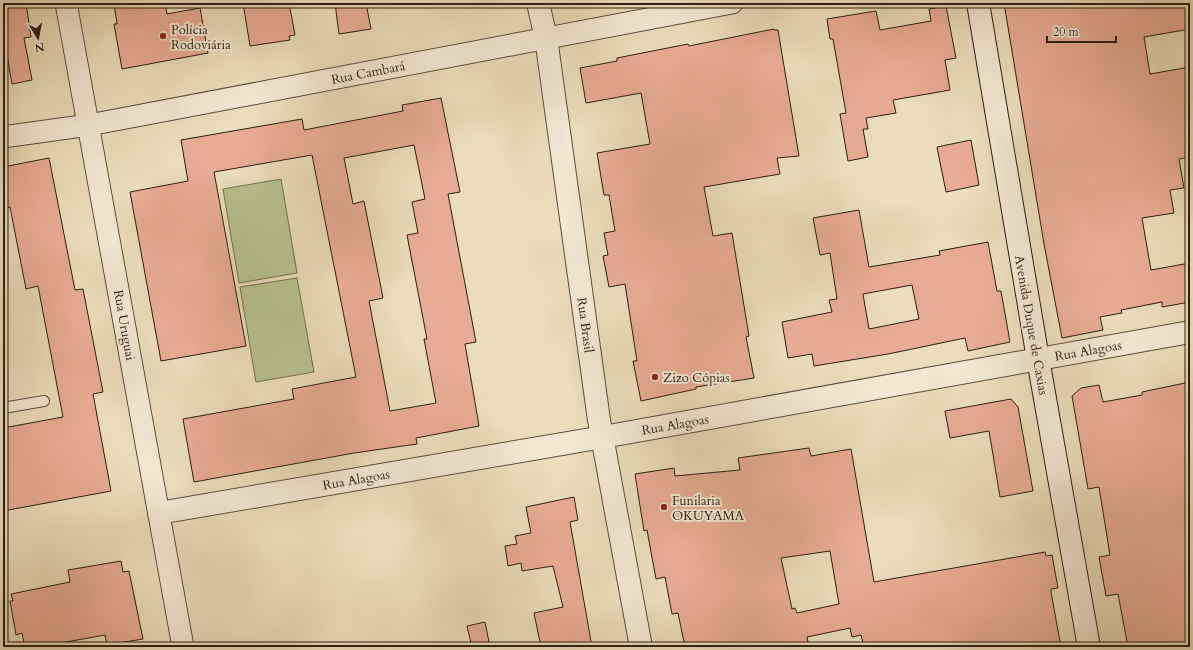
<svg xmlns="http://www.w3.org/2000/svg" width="1193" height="650" font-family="Cardo,serif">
<rect width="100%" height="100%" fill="#ebdcbb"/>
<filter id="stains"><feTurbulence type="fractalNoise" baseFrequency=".005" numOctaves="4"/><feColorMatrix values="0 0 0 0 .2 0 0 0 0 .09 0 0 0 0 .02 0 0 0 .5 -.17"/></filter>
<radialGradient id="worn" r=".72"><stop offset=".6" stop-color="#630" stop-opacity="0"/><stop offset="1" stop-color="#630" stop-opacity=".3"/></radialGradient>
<!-- pitch -->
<g fill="#b7c090" stroke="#726e52">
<polygon points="281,179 297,273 239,283 223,189"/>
<polygon points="297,278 314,372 256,382 240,287"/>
</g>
<!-- building -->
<g fill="#e7ac95" stroke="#2d1d14" fill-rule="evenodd">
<polygon points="3,3 26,3 31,37 24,38 32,80 12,84 3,32"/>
<polygon points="114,3 165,3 167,14 200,8 208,53 122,69 114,24 117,24"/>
<polygon points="243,3 289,3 295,35 289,36 290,40 250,46"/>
<polygon points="335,3 366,3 371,29 339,34"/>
<polygon points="1004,3 1190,3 1190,29 1144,37 1150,74 1190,67 1190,157 1179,159 1184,188 1170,190 1174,213 1142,218 1151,270 1190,263 1190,302 1162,307 1162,302 1121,310 1122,313 1100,317 1103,330 1062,338 1044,244"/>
<polygon points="946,6 956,58 945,60 950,90 893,100 896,113 866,118 868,129 863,129 868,157 848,161 840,114 846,113 833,39 830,39 827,19 876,11 880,30 931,21 929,9"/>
<polygon points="774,29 774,30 778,30 799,156 777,158 780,174 704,187 713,236 732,233 749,336 746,337 754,378 696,387 696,389 641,401 633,361 637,361 625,284 609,287 603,256 608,255 604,233 615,231 609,195 604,195 597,153 650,144 641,93 586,103 580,68 617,61 617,58 688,44 689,46"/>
<path d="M441 98 460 192 448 194 476 342 465 344 479 426 416 438 417 444 354 453 194 482 183 419 294 399 292 389 356 377 312 155 214 172 246 346 161 361 130 192 188 181 181 140 302 119 304 130 403 111 402 105ZM414 145 425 199 412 202 418 233 407 235 427 339H424L436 403 390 411 369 301 383 298 364 201 353 204 344 158Z"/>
<polygon points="971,140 979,185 946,192 937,147"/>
<polygon points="49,158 75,290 83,289 103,392 93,394 111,491 3,511 3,428 63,417 38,286 26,289 10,207 3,208 3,167"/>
<path d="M859 210 869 267 940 255 939 251 988 242 997 291H1001L1010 342 968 351 965 338 888 354 814 366 812 354 788 358 782 322 832 312 829 300 837 299 830 253 820 255 813 218ZM912 285 919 319 869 329 863 294Z"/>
<polygon points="1190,382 1190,647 1128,647 1118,594 1106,596 1099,557 1110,555 1099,487 1088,489 1072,396 1081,388 1099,385 1103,402 1142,395 1142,392"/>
<polygon points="1011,399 1018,407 1033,491 1000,497 989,431 950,438 945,411"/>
<path d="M809 448 811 456 851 449 874 582 1045 552 1046 556 1052 555 1058 588 1051 589V592L1061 647H864L861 635 852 637 850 628 807 637 809 647H779L778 643 758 647H685L678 613 672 614 665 577 656 579 647 530 644 531 635 474 674 468 675 476 740 470 738 458ZM830 551 839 604 797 613 795 608 792 609 781 558Z"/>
<polygon points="574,497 578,520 570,522 592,647 541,647 534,613 563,607 553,566 522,571 521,563 508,566 505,546 517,544 515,536 531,533 526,507"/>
<polygon points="121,561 123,572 129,571 143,639 107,645 105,635 38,647 25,647 22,633 16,635 10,601 13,601 11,594 70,582 68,570"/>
<polygon points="485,622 490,647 472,647 467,626"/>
</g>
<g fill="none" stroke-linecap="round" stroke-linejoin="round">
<defs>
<polyline id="service" points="3,408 44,401"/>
<g id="minor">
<polyline points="66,3 183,647"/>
<polyline points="3,137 89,125 732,3"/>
</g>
<g id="tertiary">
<polyline points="538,3 546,38 599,420 641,647"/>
<polyline points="159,513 603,437 1190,332"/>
</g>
<polyline id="secondary" points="978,3 1038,359 1089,647"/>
</defs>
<!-- service casing -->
<use href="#service" stroke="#5c4d3e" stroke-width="12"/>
<!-- minor casing -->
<use href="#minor" stroke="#5c4d3e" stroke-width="23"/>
<!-- tertiary casing -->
<use href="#tertiary" stroke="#5c4d3e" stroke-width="24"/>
<!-- secondary casing -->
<use href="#secondary" stroke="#2d1d14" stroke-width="24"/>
<!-- service -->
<use href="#service" stroke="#f2e8d3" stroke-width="10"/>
<!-- minor -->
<use href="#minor" stroke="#f2e8d3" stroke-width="21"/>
<!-- tertiary -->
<use href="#tertiary" stroke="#f2e8d3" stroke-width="22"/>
<!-- secondary -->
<use href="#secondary" stroke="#f2e8d3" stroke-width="22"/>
</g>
<!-- markers -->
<g fill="#8f2418" stroke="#f2e8d3" stroke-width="1.5">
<circle cx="163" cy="36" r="4"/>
<circle cx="655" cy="377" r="4"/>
<circle cx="664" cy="507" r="4"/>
</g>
<g text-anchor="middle" stroke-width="4" stroke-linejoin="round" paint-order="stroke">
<!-- poi labels -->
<g font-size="13" fill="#2d1d14" stroke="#f2e8d3" text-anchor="start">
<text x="171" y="34">Polícia<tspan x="171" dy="15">Rodoviária</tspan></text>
<text x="663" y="382">Zizo Cópias</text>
<text x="672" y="505">Funilaria<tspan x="672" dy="15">OKUYAMA</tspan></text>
</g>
<!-- street labels -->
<g font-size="13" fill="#2d1d14" stroke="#f2e8d3">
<text transform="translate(368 72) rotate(-11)" y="5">Rua Cambará</text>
<text transform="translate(125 325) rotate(80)" y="5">Rua Uruguai</text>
<text transform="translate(586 325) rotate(82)" y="5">Rua Brasil</text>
<text transform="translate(1032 325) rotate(80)" y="5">Avenida Duque de Caxias</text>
<text transform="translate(1088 350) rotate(-10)" y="5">Rua Alagoas</text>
<text transform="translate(675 424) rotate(-10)" y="5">Rua Alagoas</text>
<text transform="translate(356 479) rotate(-10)" y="5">Rua Alagoas</text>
</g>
</g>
<!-- margin -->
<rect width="1193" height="650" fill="none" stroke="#ebdcbb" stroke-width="16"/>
<rect x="4" y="4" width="1185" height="642" fill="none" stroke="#2d1d14" stroke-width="2"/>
<rect x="8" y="8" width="1177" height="634" fill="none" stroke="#2d1d14"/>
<!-- north arrow -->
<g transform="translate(38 38) rotate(170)" stroke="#f2e8d3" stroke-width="3" paint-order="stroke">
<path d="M0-3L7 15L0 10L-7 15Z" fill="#2d1d14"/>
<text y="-6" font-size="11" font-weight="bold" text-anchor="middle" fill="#2d1d14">N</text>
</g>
<!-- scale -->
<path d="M1047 36v6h69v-6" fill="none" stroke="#2d1d14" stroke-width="2"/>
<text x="1053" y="36" font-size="12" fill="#2d1d14" stroke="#f2e8d3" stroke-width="3" paint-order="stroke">20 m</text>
<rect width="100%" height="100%" filter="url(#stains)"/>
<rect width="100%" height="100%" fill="url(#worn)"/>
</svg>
